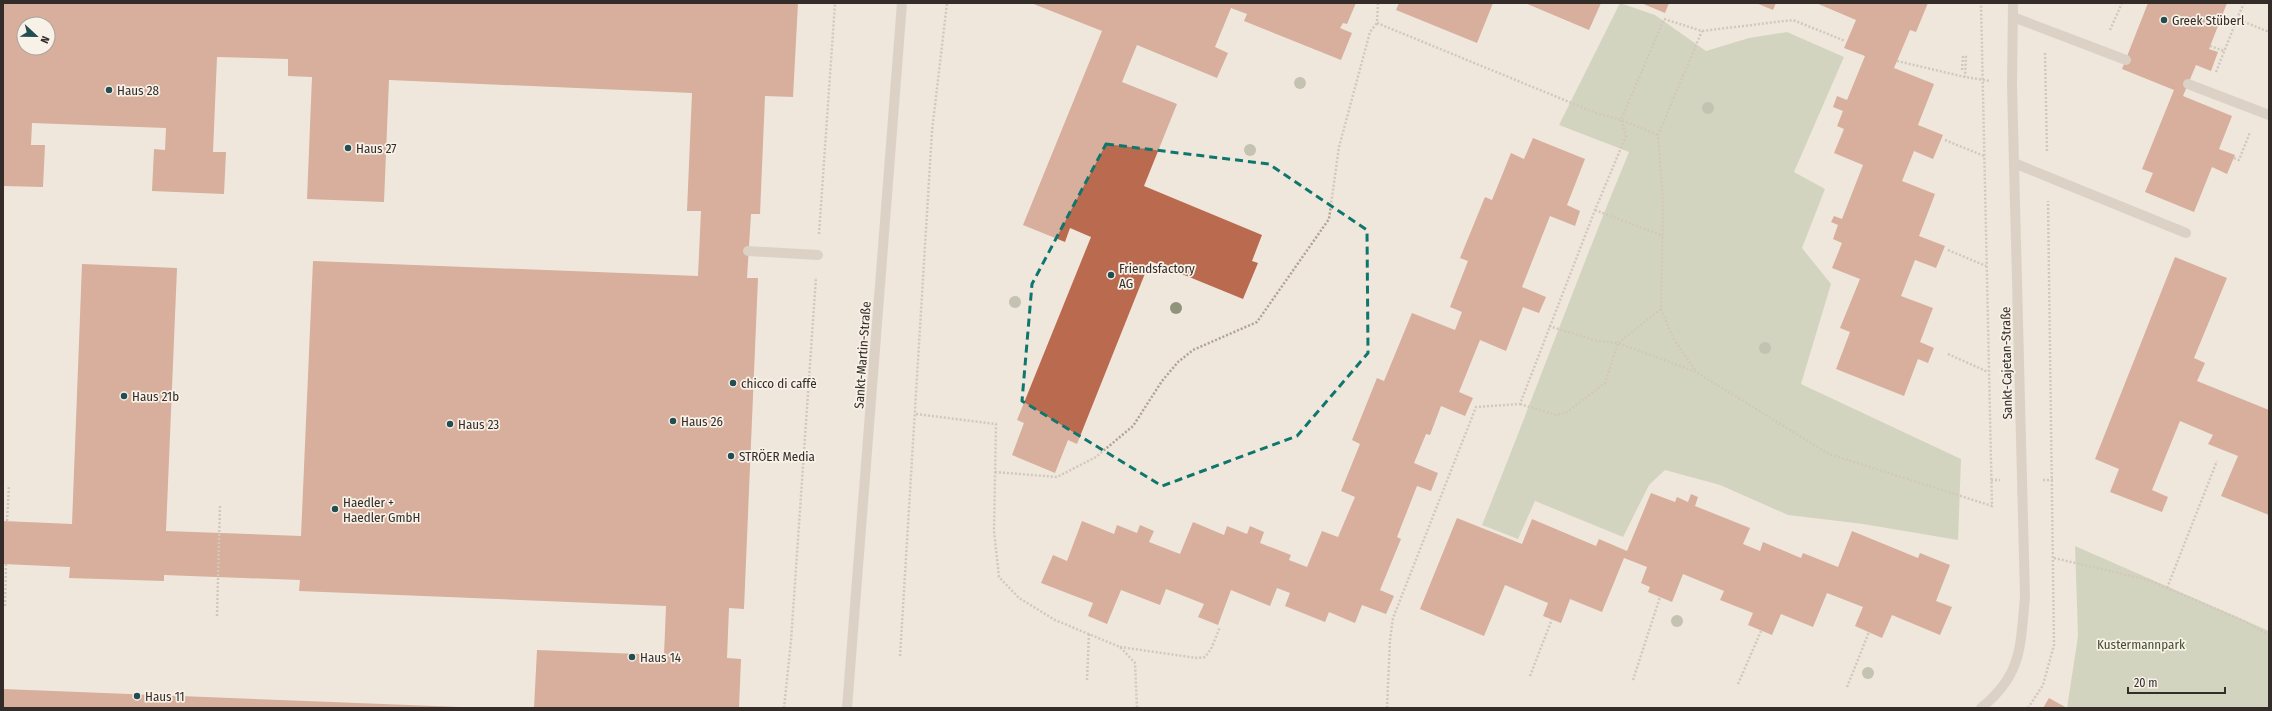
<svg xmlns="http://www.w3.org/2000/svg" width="2272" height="711" font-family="'Fira Sans Condensed',sans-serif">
<rect width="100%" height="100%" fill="#efe7dc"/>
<!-- green -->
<g fill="#b2bd9e">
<path d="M1620 3 1655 15 1706 51 1749 38 1787 32 1844 57 1794 172 1825 189 1802 248 1831 284 1801 384 1961 459 1958 540 1863 524 1788 515 1720 485 1665 470 1649 485 1623 537 1535 501 1518 539 1482 525C1532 401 1578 275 1629 152L1559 125Z"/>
<polygon points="2075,546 2269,631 2269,708 2067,708 2078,636"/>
</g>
<!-- building -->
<g fill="#ba6b4f" fill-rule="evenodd">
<path d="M3 3H798L793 97 765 96 760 214H751L747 278H758L744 609 729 608 727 658 741 659 739 708H534L537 650 664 655 666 606 299 591 300 580 164 575V581L69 578 70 567 3 564V521L72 524 82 264 177 268 166 531 301 536 313 261 698 276 701 211H687L692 93 389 80 384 202 307 199 312 77 288 76V59L217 57 213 152H226L224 194 152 191 154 149 165 150 166 128 32 123 31 145H45L43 187 3 186ZM24 24H48V48H24Z"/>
<polygon points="1031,3 1356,3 1347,24 1343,23 1340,28 1352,33 1341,60 1244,21 1247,14 1231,8 1215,47 1228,53 1217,78 1137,45 1122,82 1177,104 1144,186 1262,235 1252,261 1258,263 1243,299 1150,261 1077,444 1068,440 1055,473 1012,455 1024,423 1017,420 1091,237 1070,228 1065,242 1023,225 1102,31"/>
<polygon points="1399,3 1493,3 1477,43 1396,10"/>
<polygon points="1525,3 1601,3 1589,30"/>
<polygon points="1641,3 1669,3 1665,13"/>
<polygon points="1756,3 1776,3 1773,10"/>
<polygon points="1816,3 1928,3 1916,32 1910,30 1894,68 1934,84 1918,125 1943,135 1933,159 1914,151 1902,181 1935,194 1919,236 1945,246 1936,268 1915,260 1901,296 1933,308 1920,342 1934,348 1928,363 1918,359 1904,396 1836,369 1850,332 1840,328 1860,279 1832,268 1842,243 1833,239 1838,225 1831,222 1834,216 1842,219 1863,165 1834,153 1844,129 1837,126 1843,111 1833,107 1837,96 1847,100 1865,56 1844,48 1856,20"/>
<polygon points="2148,3 2227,3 2209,49 2218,52 2211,71 2196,65 2183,96 2232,116 2219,149 2235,155 2227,174 2212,167 2194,212 2145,192 2153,173 2142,169 2174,90 2122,69"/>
<polygon points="1533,138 1585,159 1567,205 1580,211 1575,226 1550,216 1522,287 1546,297 1539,313 1523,307 1506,351 1480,340 1459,392 1473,398 1465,416 1441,406 1430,435 1426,434 1414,463 1438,473 1431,491 1417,486 1397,537 1401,539 1380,590 1394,596 1386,614 1362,605 1355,623 1329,612 1325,622 1285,606 1290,593 1277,588 1270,606 1231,590 1218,625 1198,617 1204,604 1166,589 1160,605 1121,590 1107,624 1088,616 1093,603 1041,583 1053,555 1067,561 1082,521 1114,534 1117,525 1137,533 1140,525 1154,531 1149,542 1180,554 1193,522 1224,535 1227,526 1247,534 1250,526 1264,532 1260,543 1291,555 1289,560 1307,567 1322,531 1338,537 1355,497 1341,491 1360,444 1352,440 1377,378 1384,381 1412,313 1455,330 1462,312 1450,307 1468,261 1460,258 1485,197 1492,200 1511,153 1524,159"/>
<polygon points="2175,257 2227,278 2194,358 2205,363 2197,381 2269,410 2269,515 2221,496 2238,456 2208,444 2213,435 2180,421 2152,490 2168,497 2162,512 2110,492 2119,469 2095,459"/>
<polygon points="1651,493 1675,502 1677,497 1688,502 1691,494 1698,497 1695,506 1750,528 1743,544 1760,551 1763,542 1801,558 1803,553 1838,567 1852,531 1918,558 1920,553 1950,565 1936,601 1952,607 1940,635 1892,615 1882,638 1855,626 1863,607 1827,593 1813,627 1781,614 1772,635 1748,625 1753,613 1720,600 1724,591 1683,574 1672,602 1648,592 1650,587 1641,583 1647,567 1624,558 1602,612 1570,599 1561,623 1543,616 1548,603 1505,585 1484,636 1420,609 1457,518 1522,544 1532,519 1596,546 1599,539 1627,551"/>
<polygon points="3,689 460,707 460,708 3,708"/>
<polygon points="2049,698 2067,708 2043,708"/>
</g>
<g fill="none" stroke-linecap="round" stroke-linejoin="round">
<!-- path -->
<g stroke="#b2a194" stroke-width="2.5" stroke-dasharray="2 2" stroke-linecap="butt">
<polyline points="1378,3 1377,23 1596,113 1621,120 1658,135"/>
<polyline points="2237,19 2244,3"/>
<polyline points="2110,30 2122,3"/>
<polyline points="2210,46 2224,51"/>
<polyline points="2045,53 2047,152"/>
<polyline points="1897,61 1965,77 1990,81"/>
<polyline points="1962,70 1963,56 1966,57 1965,77"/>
<polyline points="2216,72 2237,19 2269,32"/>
<polyline points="1945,140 1984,156"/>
<polyline points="2234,158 2239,160 2250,132"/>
<polyline points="1595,210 1663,236"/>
<polyline points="819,234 835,3"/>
<polyline points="1948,250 1986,266"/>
<polyline points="1661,309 1673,338 1696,371"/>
<polyline points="1549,326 1597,341 1618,343 1661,309 1663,201 1658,135 1702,31"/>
<polyline points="1948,354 1988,372"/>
<polyline points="1520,404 1556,415 1566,413 1605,383 1618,343 1696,372 1829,454 1992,506 1981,3"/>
<polyline points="916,414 996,424 994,531 999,577 1019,598 1055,620 1120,647 1135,663 1137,708"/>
<polyline points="995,472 1057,477 1096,457 1133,426 1162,381 1178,362 1193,350 1257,322 1329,219 1339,147 1370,32 1377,23"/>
<polyline points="1991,480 2000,480"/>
<polyline points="2043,480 2053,480"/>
<polyline points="7,521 9,486"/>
<polyline points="2054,558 2148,580 2244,621 2269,635"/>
<polyline points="2167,588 2217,461"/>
<polyline points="5,606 6,564"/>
<polyline points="217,616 220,505"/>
<polyline points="1120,647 1197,658 1205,657 1211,649 1220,627"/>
<polyline points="900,656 932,131 947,3"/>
<polyline points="1530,676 1552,619"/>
<polyline points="1087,680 1089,634"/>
<polyline points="1633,680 1660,597"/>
<polyline points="1738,684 1761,631"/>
<polyline points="1847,687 1869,632"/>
<polyline points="784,708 791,641 816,277"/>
<polyline points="1387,708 1390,640 1393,618 1476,407 1520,404 1595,210 1626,136 1621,120 1664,19 1702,31 1793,20 1845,41"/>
<polyline points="2028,708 2043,685 2054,645 2048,201"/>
</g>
<!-- service -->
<g stroke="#c6b7a9" stroke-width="10">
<polyline points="2013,17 2126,60"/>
<polyline points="2188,84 2269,115"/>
<polyline points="2014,163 2186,233"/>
<polyline points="748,251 818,255"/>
</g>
<!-- minor -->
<path stroke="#c6b7a9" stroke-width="10" d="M1981 708C2023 674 2020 646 2025 597L2012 85 2013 3"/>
<!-- tertiary -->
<polyline stroke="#c6b7a9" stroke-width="10" points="847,708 902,3"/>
</g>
<!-- trees -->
<g fill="#90947c">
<circle cx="1300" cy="83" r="6"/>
<circle cx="1708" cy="108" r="6"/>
<circle cx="1250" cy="150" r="6"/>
<circle cx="1015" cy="302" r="6"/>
<circle cx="1176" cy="308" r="6"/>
<circle cx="1765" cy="348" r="6"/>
<circle cx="1677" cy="621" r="6"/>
<circle cx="1868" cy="673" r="6"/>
</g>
<!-- marked area -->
<path d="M0 0H2272V711H0ZM1106 144 1269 164 1367 230 1368 353 1297 436 1162 486 1022 401 1032 284Z" fill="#efe7dc" fill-opacity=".55" fill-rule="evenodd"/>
<path fill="none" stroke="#0f766e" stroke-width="3" stroke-dasharray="8 5" stroke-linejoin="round" d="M1106 144 1269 164 1367 230 1368 353 1297 436 1162 486 1022 401 1032 284Z"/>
<!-- markers -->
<g fill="#224e52" stroke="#f8f1e8" stroke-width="1.5">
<circle cx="2164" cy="20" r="4"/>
<circle cx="109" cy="90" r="4"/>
<circle cx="348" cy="148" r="4"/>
<circle cx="1111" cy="275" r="4"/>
<circle cx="733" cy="383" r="4"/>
<circle cx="124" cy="396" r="4"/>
<circle cx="673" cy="421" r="4"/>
<circle cx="450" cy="424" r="4"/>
<circle cx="731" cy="456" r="4"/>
<circle cx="335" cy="509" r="4"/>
<circle cx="632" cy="657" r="4"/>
<circle cx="137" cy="696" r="4"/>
</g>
<g text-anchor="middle" stroke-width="3.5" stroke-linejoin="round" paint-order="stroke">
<!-- poi labels -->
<g font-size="13" fill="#342c28" stroke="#f8f1e8" text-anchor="start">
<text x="2172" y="25">Greek Stüberl</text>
<text x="117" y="95">Haus 28</text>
<text x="356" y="153">Haus 27</text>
<text x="1119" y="273">Friendsfactory<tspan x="1119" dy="15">AG</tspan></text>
<text x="741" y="388">chicco di caffè</text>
<text x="132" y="401">Haus 21b</text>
<text x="681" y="426">Haus 26</text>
<text x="458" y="429">Haus 23</text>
<text x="739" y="461">STRÖER Media</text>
<text x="343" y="507">Haedler +<tspan x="343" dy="15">Haedler GmbH</tspan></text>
<text x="640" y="662">Haus 14</text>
<text x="145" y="701">Haus 11</text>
</g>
<!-- street labels -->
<g font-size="13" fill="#342c28" stroke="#f8f1e8">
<text transform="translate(862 355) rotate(-86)" y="5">Sankt-Martin-Straße</text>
<text transform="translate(2006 363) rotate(-91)" y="5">Sankt-Cajetan-Straße</text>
</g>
<!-- park labels -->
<g font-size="13" fill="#43502e" stroke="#f8f1e8">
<text x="2141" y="649">Kustermannpark</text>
</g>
</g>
<!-- border -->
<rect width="2272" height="711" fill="none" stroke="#342c28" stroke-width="8"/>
<!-- north arrow -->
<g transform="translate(36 36) rotate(112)"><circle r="19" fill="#f8f1e8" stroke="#aaa29b"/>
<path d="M0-3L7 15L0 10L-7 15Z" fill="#224e52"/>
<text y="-6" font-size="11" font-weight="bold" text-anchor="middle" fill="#342c28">N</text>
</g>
<!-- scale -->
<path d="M2128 687v6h97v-6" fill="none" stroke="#342c28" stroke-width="2"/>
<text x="2134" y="687" font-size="12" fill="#342c28" stroke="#f8f1e8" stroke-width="3" paint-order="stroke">20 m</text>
</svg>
